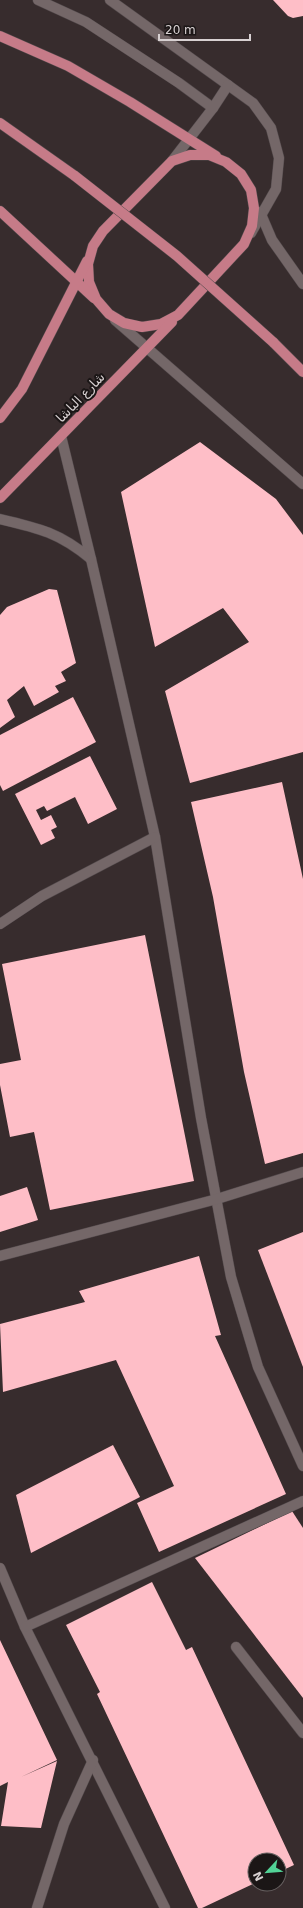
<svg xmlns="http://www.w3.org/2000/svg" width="303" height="1908" font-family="'DejaVu Sans',Vazirmatn,sans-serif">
<rect width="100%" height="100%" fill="#372c2d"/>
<!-- building -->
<g fill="#febec7">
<polygon points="273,0 303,0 303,16 293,18 288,16"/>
<polygon points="200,442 276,499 303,535 303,752 190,783 165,691 249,642 223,608 155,647 121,492"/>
<polygon points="49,589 57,590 76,663 61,672 66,681 55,686 59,692 34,706 24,686 7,700 15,717 0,728 0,615 7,607"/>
<polygon points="73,697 96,742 3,791 0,785 0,735"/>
<polygon points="90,756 117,809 88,824 75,797 47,811 44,806 36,810 41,820 51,815 57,827 51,830 55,838 41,845 15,794"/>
<polygon points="282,782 303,879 303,1153 265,1164 244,1072 213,897 191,802"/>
<polygon points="145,935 194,1181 50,1210 34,1132 10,1137 0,1085 0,1064 21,1060 2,964"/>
<polygon points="27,1187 38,1220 0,1232 0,1196"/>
<polygon points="303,1232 303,1367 258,1250"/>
<polygon points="199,1256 221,1335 215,1336 286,1494 159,1552 137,1503 174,1486 116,1360 3,1392 0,1324 85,1302 79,1291"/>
<polygon points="113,1445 140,1497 31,1553 16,1495"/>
<polygon points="292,1511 303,1528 303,1698 195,1558"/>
<polygon points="152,1582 186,1650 192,1647 294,1865 279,1872 279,1860 255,1860 255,1883 202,1908 198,1908 97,1694 100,1692 66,1625"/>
<polygon points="0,1640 57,1760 21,1777 57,1761 41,1828 1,1826 8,1782 0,1786"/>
</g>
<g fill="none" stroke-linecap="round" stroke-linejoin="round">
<defs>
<g id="minor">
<polyline points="38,0 86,22 179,83 213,108"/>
<polyline points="110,0 253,103 271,128 279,158 276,189 251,233"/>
<polyline points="172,161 213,108 228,85"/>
<polyline points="260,212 272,240 303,284"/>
<polyline points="115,320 303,484"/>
<polyline points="61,436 91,559 155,837 201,1118 231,1277 258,1367 303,1466"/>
<path d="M0 519C39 528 60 533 91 559"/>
<polyline points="0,924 42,896 155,837"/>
<polyline points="0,1256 217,1199 303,1172"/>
<polyline points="0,1568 25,1627 165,1908"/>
<polyline points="25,1627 303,1501"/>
<polyline points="236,1647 303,1733"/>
<polyline points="37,1908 64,1824 93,1760"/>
</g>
<g id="major">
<polyline points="0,36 68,66 130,102 216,156"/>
<polyline points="0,123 75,176"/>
<polygon points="190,155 209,155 226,162 241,174 251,190 254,208 252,226 244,244 178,315 161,324 142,327 124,323 109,314 96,299 89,282 88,264 93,246 103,231 172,161"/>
<polyline points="0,211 94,298"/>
<polyline points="273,342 303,372"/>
<polyline points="0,418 22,389 87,261"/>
<polyline points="0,498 172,322"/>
</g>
</defs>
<!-- minor casing -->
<use href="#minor" stroke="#52494b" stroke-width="11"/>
<!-- major casing -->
<use href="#major" stroke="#52494b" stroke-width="11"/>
<!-- minor -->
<use href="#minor" stroke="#746768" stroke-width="10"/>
<!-- major -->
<use href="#major" stroke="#c67b88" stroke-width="10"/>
<defs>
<polyline id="major-bridge" points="75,176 177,256 273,342"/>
</defs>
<!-- major-bridge casing -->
<use href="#major-bridge" stroke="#52494b" stroke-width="11" stroke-linecap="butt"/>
<!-- major-bridge -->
<use href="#major-bridge" stroke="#c67b88" stroke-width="10"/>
</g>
<g text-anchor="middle" stroke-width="4" stroke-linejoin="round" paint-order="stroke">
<!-- street labels -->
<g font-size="13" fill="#d8d1d2" stroke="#1b1616">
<text transform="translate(80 397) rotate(-46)" y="5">شارع الباشا</text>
</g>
</g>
<!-- north arrow -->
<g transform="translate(267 1872) rotate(244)"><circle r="19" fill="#1b1616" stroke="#676161"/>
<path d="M0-3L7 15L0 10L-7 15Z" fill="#52d397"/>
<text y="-6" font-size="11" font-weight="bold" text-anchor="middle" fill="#d8d1d2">N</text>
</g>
<!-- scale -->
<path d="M159 34v6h91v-6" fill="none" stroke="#d8d1d2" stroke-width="2"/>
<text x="165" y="34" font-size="12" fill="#d8d1d2" stroke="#1b1616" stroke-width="3" paint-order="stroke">20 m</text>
</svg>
